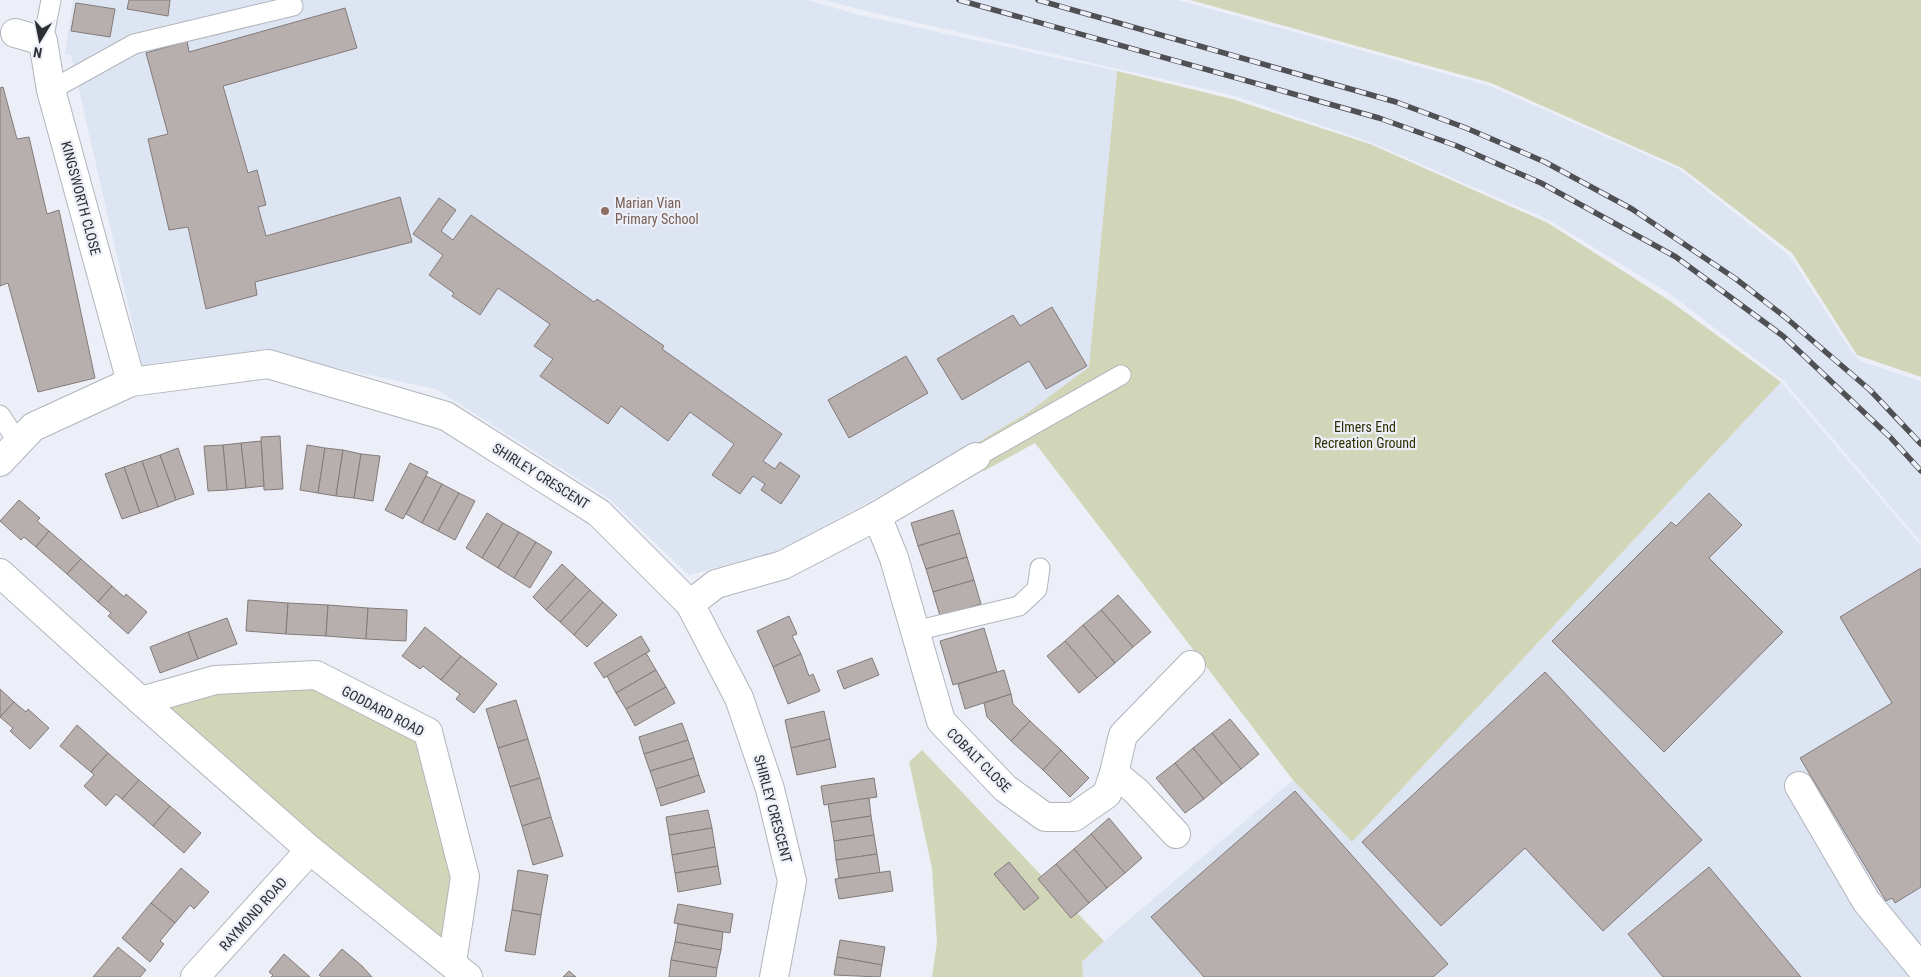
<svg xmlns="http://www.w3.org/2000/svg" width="1921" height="977" font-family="'Roboto Condensed',sans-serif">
<rect width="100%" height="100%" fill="#eceff7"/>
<!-- built -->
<g fill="#dde5f3">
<polygon points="73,0 807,0 860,15 1117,71 1089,367 1030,411 954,456 776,552 689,575 608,498 436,389 260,352 143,370 71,55 65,54"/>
<polygon points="825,0 1178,0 1490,86 1679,169 1790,256 1850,349 1860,361 1921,381 1921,542 1783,380 1670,294 1549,220 1370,142 1232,95 862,10"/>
<polygon points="1781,382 1921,546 1921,977 1083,977 1082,962 1104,941 1293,780 1352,842"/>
</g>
<!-- green -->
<g fill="#d2d6b9">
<polygon points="1190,0 1921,0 1921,377 1857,355 1792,253 1682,168 1491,83"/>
<polygon points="1117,71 1232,99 1370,144 1548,223 1670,301 1781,382 1352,842 1293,780 1035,443 984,471 970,447 1030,411 1089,367"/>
<polygon points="316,675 428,732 465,877 452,963 141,701"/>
<polygon points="922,750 1104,941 1082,962 1083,977 932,977 937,942 932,868 909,762"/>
</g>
<!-- building -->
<g fill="#b7afad" stroke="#837a79">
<polygon points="129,0 170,0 168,16 127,9"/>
<polygon points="76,3 115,9 110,37 71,31"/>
<polygon points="345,8 357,48 223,86 248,173 257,170 266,205 258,207 266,236 400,197 412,242 255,282 257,295 206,309 188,227 169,230 148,139 168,134 146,53 187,41 189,52"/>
<polygon points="3,87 17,139 29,137 47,214 59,210 95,378 38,392 8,283 0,286 0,88"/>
<polygon points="439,198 456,210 441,231 453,240 471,215 594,302 597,299 664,346 662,349 782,434 763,461 775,469 780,462 800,476 781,504 761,490 765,484 753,476 740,494 712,475 734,444 690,412 668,441 621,406 608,424 540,376 553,359 534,346 550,324 498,288 480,315 452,296 454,293 429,275 443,255 413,234"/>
<polygon points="1052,307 1087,366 1046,389 1029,361 962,400 937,359 1013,315 1020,326"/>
<polygon points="906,356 928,393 849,438 828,400"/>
<polygon points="280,436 283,489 264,490 261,437"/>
<polygon points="261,441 264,486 246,488 241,443"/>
<polygon points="241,443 246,488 227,490 223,445"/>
<polygon points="223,445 227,490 208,491 204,446"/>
<polygon points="307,445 325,448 318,493 300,490"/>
<polygon points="178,448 194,494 176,500 160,455"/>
<polygon points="325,448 343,450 336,496 318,493"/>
<polygon points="343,450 361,454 354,498 336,496"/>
<polygon points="361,454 380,456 373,501 354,498"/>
<polygon points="160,455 176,500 158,507 142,461"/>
<polygon points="142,461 158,507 140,513 124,467"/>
<polygon points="410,463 428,472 403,519 385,510"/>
<polygon points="124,467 140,513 122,519 105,474"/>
<polygon points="426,476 442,484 422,523 406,514"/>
<polygon points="442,484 459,493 438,531 422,523"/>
<polygon points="459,493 475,501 455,540 438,531"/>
<polygon points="1709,493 1742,525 1709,558 1783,632 1664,752 1552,641 1671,522 1676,526"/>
<polygon points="19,500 40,518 37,521 49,531 36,547 24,537 21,540 0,521"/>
<polygon points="953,510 960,533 918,546 911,523"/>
<polygon points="487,513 503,523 482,558 466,548"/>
<polygon points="503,523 519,532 498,568 482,558"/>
<polygon points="49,531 81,559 67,574 36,547"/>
<polygon points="519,532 536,542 514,578 498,568"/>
<polygon points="960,533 967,557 926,569 918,546"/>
<polygon points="536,542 552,552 530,588 514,578"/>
<polygon points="967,557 974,580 933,592 926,569"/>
<polygon points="81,559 112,586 98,602 67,574"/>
<polygon points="562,564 576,577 546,610 533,597"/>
<polygon points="1921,568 1921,887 1895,903 1892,898 1886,901 1800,758 1892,703 1840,617"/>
<polygon points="576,577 590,590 560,622 546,610"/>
<polygon points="974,580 981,604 940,616 933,592"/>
<polygon points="112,586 124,597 126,594 147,612 128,634 108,616 111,613 98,602"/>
<polygon points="590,590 603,602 574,635 560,622"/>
<polygon points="1118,595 1151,632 1133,647 1101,610"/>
<polygon points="248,600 288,603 286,634 246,631"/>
<polygon points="603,602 617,615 587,647 574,635"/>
<polygon points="288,603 328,605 326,636 286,634"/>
<polygon points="328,605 368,608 366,639 326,636"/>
<polygon points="368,608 407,610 406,641 366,639"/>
<polygon points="1101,610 1133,647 1115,663 1083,625"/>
<polygon points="789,616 797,634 792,636 801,654 773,667 757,631"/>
<polygon points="227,618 237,644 198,659 188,632"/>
<polygon points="1083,625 1115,663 1097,678 1065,641"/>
<polygon points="425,627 461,656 441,680 423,666 420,669 402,656"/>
<polygon points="984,628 997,672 953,685 940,641"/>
<polygon points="188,632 198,659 160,673 150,647"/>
<polygon points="641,636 650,651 604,678 594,663"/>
<polygon points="1065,641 1097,678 1079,693 1047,656"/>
<polygon points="646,653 656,670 616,693 607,676"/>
<polygon points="801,654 809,676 813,674 820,691 788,704 773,667"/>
<polygon points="461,656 497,684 474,713 456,699 460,694 441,680"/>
<polygon points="872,658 879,675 844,689 837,671"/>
<polygon points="656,670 666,687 626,709 616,693"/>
<polygon points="1004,670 1011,694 965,709 958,684"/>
<polygon points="1545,672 1702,840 1603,931 1525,848 1441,926 1362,842"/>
<polygon points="666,687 675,703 635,726 626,709"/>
<polygon points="0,689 14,702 0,717"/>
<polygon points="1011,694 1013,704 1030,721 1011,741 987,717 984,703"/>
<polygon points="516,700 528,739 498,748 486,709"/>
<polygon points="14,702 26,712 28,709 49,728 30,749 10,731 13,728 0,717"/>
<polygon points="824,711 830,739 791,748 785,720"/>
<polygon points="1230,719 1259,754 1241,769 1212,733"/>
<polygon points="1030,721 1061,750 1043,770 1011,741"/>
<polygon points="682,723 688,740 644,754 639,737"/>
<polygon points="77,725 108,753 91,772 60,746"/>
<polygon points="1212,733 1241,769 1222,784 1193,748"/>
<polygon points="528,739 540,778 510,787 498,748"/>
<polygon points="830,739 836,767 797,775 791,748"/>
<polygon points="688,740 694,758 650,771 644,754"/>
<polygon points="1193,748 1222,784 1204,799 1175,763"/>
<polygon points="1061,750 1089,778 1070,797 1043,770"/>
<polygon points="108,753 139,780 122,799 116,794 106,806 84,786 94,775 91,772"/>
<polygon points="694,758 699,775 656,789 650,771"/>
<polygon points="1175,763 1204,799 1185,813 1156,778"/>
<polygon points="699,775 705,792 661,806 656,789"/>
<polygon points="540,778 551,817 522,826 510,787"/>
<polygon points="874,778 877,797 824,805 821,786"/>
<polygon points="139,780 170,806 153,826 122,799"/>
<polygon points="1295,791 1448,964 1433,977 1204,977 1151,917"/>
<polygon points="869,798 871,816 831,822 828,804"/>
<polygon points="170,806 201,833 184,853 153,826"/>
<polygon points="708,810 712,828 669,835 666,817"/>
<polygon points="871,816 874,835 834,841 831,822"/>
<polygon points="551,817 563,856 533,865 522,826"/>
<polygon points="1109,818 1142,858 1125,873 1091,834"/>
<polygon points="712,828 715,847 672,855 669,835"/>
<polygon points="1091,834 1125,873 1107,888 1074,849"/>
<polygon points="874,835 877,854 836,860 834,841"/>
<polygon points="715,847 718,866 675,873 672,855"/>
<polygon points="1074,849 1107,888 1089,903 1056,864"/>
<polygon points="877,854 880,873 839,878 836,860"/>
<polygon points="1009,862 1039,898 1024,910 994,874"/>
<polygon points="1056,864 1089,903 1071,918 1038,879"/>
<polygon points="718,866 721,884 678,892 675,873"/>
<polygon points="1709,867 1801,977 1663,977 1628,934"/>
<polygon points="181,868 209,892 194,909 190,905 175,923 151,903"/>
<polygon points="518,870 548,875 541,915 512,910"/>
<polygon points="890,871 893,891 839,899 835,879"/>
<polygon points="151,903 175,923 160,941 164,944 150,962 122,938"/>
<polygon points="678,904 733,914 730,933 674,923"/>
<polygon points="512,910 541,915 535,955 505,951"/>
<polygon points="678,924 723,932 721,950 675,942"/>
<polygon points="840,940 885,947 882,965 837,957"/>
<polygon points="675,942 721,950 717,968 671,960"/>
<polygon points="118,947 146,970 140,977 93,977"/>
<polygon points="342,949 362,966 372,977 322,977 319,975"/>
<polygon points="284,954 310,977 271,977 273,975 269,972"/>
<polygon points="837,957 882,965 880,977 834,975"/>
<polygon points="671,960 717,968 716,977 669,977"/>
<polygon points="569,971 576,977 563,977"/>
</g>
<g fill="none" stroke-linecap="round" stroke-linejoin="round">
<defs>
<g id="service">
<polyline points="43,41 51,0"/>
<polyline points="51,90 134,44 293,6"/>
<polyline points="0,415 18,442"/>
<polyline points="976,457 1121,375"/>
<polyline points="915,631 1019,606 1037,589 1040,568"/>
</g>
<g id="minor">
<polyline points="15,33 43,41 51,90 131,382"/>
<polyline points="0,462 33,427 131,382 268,364 446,416 599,513 690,604 739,698 770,789 792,881 774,977"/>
<polyline points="877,516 894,558 941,721 1005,788 1045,817 1074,817 1107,794 1114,773 1123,735 1191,665"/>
<polyline points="0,573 141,701 310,850 468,977"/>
<polyline points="690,604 716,584 783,565 877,516 976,457"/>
<polyline points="141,701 215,680 316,675 428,732 465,877 452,963"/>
<polyline points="1114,773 1136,791 1176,834"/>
<polyline points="1799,786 1866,901 1921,968"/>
<polyline points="195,977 310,850"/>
</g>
</defs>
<!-- service casing -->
<use href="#service" stroke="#b1b5bc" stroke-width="21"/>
<!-- minor casing -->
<use href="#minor" stroke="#b1b5bc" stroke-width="30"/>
<!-- service -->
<use href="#service" stroke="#fff" stroke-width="19"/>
<!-- minor -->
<use href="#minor" stroke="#fff" stroke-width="28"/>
<defs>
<g id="rail">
<polyline points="959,0 1379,118 1457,146 1541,183 1676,257 1783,336 1890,437 1921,471"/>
<polyline points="1038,0 1396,102 1466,128 1545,162 1632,209 1736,279 1785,317 1870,390 1921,444"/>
</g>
</defs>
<!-- rail casing -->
<use href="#rail" stroke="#4f5054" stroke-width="5.5"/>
<!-- rail -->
<use href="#rail" stroke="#eceff7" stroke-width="4" stroke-dasharray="11" stroke-linecap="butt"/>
</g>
<!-- markers -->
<circle fill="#8d6e63" stroke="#eceff7" stroke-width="2" cx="605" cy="211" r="5"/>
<g text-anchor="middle" stroke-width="4.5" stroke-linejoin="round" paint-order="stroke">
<!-- street labels -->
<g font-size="14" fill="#2d2e31" stroke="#eceff7">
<text transform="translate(81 198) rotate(75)" y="5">KINGSWORTH CLOSE</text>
<text transform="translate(541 476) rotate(32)" y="5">SHIRLEY CRESCENT</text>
<text transform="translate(383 711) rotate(28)" y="5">GODDARD ROAD</text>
<text transform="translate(979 760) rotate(45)" y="5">COBALT CLOSE</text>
<text transform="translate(773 809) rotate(75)" y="5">SHIRLEY CRESCENT</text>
<text transform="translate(253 914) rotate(-48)" y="5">RAYMOND ROAD</text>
</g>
<!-- education labels -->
<g font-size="14" fill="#785e54" stroke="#eceff7" text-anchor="start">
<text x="615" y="208">Marian Vian<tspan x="615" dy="16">Primary School</tspan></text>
</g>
<!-- park labels -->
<g font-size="14" fill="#2f3103" stroke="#eceff7">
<text x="1365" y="432">Elmers End<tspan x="1365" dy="16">Recreation Ground</tspan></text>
</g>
</g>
<!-- north arrow -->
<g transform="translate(40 40) rotate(190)" stroke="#eceff7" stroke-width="4" paint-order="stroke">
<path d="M0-4L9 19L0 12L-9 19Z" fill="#2d2e31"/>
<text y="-8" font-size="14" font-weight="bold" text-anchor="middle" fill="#2d2e31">N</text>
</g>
</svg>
